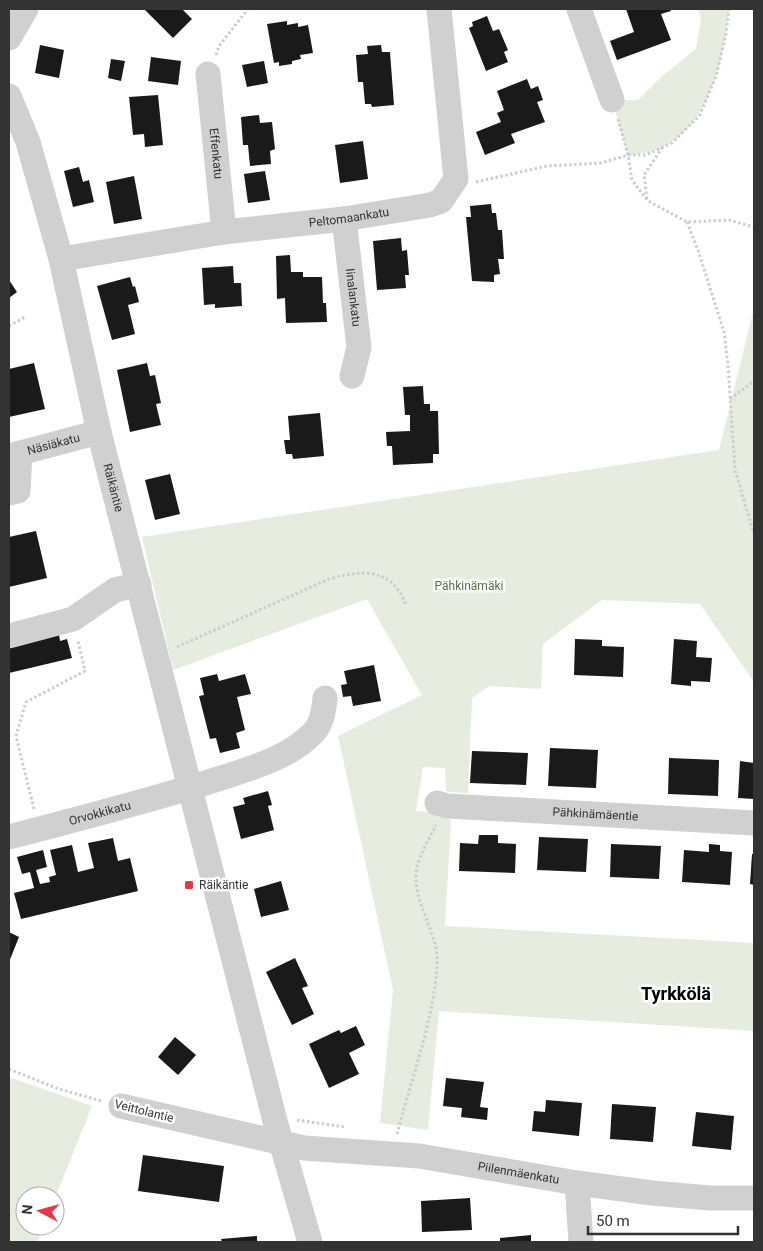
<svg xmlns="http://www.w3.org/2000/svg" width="763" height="1251" font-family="Roboto,sans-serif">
<rect width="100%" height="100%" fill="#fff"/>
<!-- green -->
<g fill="#e6ecdf">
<path d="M698 9H729C723 69 703 154 628 155L612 100H638L661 77 696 49 701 20Z"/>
<polygon points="754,308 754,682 700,604 602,600 543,644 541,689 489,686 472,698 468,793 446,792 445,768 423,767 416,811 445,813 451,822 445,926 754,943 754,1031 439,1011 428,1130 380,1123 393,990 338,736 422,695 367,599 173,670 142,537 719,450"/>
<polygon points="9,1077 92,1106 55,1198 25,1196 25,1226 44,1226 37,1242 9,1242"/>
</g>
<!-- building -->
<g fill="#1a1a1a">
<polygon points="144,9 182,9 192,19 173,38"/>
<polygon points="626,9 670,9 671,11 661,14 671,40 617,60 610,41 634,32"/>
<polygon points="487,16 493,31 499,29 508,50 504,52 508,62 486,71 469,28 473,26 472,22"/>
<polygon points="287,21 287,25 298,23 298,27 308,25 313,53 300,55 301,59 292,61 292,64 279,66 279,62 274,63 267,24"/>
<polygon points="40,45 64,50 59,78 35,73"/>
<polygon points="381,45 382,52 390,52 394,105 372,107 371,104 365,104 363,82 358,82 356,55 368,54 367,46"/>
<polygon points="151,57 181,61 178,85 148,81"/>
<polygon points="111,59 125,61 121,81 108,78"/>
<polygon points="264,61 268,83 247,87 242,65"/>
<polygon points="527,79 531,89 538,86 543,100 537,102 545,122 511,134 515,143 485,155 476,132 501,122 497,113 504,110 497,91"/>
<polygon points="158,95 163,145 145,147 144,134 133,135 129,97"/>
<polygon points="259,115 260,123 272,122 275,149 270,151 271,164 250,166 248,145 243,145 241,117"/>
<polygon points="363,141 368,179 340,183 335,145"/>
<polygon points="79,167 83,182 89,180 94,202 73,207 64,171"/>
<polygon points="265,171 270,200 248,203 244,174"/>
<polygon points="134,176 142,219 114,224 106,182"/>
<polygon points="491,204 492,213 496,213 498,230 502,230 504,259 498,259 500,274 494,275 494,282 472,281 466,217 471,217 470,206"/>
<polygon points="401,238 402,251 407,250 409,275 405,275 406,288 377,290 373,241"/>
<polygon points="290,255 291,272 303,272 303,277 322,277 323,303 326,303 327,322 286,323 285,298 277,299 276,256"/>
<polygon points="233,266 234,283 241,283 242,306 215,308 215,304 204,305 202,268"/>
<polygon points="130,277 133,287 135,286 139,302 128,305 135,334 112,340 97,286"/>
<polygon points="9,280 17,292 9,298"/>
<polygon points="34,363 45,409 9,417 9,369"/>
<polygon points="147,363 150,376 155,375 161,403 156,404 161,425 130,432 117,370"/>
<polygon points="423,386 424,404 430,404 430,411 438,411 439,454 433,454 433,463 393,465 392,446 387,446 386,432 410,431 410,415 405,415 403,387"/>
<polygon points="320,413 324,456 293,459 292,454 286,454 284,440 290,440 288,416"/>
<polygon points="170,474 180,514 155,520 145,480"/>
<polygon points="36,531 47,578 9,587 9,537"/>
<polygon points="59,634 60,641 67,639 72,658 9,673 9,646"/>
<polygon points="575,639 602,640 602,646 624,647 623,677 574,675"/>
<polygon points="674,639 697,641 696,657 712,658 710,682 691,681 691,686 671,684"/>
<polygon points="374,665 381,701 353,706 351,696 343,697 341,685 347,684 344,671"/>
<polygon points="217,674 219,681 245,674 251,694 237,697 245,730 236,733 240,748 220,753 216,738 210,739 199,696 204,695 200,678"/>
<polygon points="550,748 598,750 596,788 548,786"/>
<polygon points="472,751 528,753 526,785 470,783"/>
<polygon points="669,758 719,760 718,796 668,794"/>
<polygon points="740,761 754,763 754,799 738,798"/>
<polygon points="268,791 272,805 268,806 274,830 241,839 233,807 245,804 243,798"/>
<polygon points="479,835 498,835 498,843 516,844 515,873 459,871 460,843 478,844"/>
<polygon points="539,837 588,839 586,872 537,870"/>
<polygon points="113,838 118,861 130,858 138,891 21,919 14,893 34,888 30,872 22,874 17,857 43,850 47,867 36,870 40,884 50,882 49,877 56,875 50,850 72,845 78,872 94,868 88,843"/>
<polygon points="611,844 661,846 659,879 610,877"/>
<polygon points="709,844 720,845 720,851 732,852 730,885 682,882 684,850 709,852"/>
<polygon points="752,854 754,854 754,885 750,884"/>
<polygon points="281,881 289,910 261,917 254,889"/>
<polygon points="9,932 19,937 9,962"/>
<polygon points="295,958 308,986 302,988 314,1014 292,1025 266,972"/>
<polygon points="356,1026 365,1045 349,1053 359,1074 329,1088 309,1044 339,1030 341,1033"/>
<polygon points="175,1037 196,1055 178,1075 158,1057"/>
<polygon points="446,1078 484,1082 480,1107 488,1108 487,1120 461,1117 462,1108 443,1106"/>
<polygon points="546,1100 582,1103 579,1136 532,1131 534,1111 545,1112"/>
<polygon points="612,1104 656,1107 653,1142 610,1139"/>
<polygon points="696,1112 734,1116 731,1150 692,1146"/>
<polygon points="143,1155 224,1166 219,1202 138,1191"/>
<polygon points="470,1198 472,1230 422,1232 421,1201"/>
<polygon points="531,1235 531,1242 500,1242 500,1238"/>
<polygon points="257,1236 257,1242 222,1242 221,1239"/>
</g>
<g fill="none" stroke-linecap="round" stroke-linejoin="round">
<!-- path -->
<g stroke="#cdcdcd" stroke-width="3" stroke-dasharray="2.5 2.5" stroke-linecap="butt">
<polyline points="216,55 219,46 248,9"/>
<polyline points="618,119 628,155 632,180 648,201 687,222 729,220 754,227"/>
<polyline points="476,182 547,166 601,163 628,155 646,155 672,143 700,115 716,76 726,34 729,9"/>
<polyline points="647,199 644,175 662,148"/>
<polyline points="687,222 699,253 724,332 728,365 735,470 754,534"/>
<polyline points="9,326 25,317"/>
<polyline points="730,399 754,381"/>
<path d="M177 647 329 579C362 570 392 567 406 605"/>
<polyline points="34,809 16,736 26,702 85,671 78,641"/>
<polyline points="9,1069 56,1088 101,1101"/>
<polyline points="297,1120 345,1127"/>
<path d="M397 1134C411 1080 433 1022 437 967 440 932 410 901 417 867 420 853 430 838 436 825"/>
</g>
<!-- minor -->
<g stroke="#d0d0d0" stroke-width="25">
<polyline points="579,9 612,100"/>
<polyline points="9,38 26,9"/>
<path id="s1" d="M208 74 224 232"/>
<path id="s2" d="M9 96 28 142 61 259 99 432 275 1121 310 1242"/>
<path id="s3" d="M344 219 359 347 352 376"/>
<path id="s4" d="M61 259 224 232 344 219 430 205 441 201 456 179 439 9"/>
<path id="s5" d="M9 456 99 432"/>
<polyline points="9,493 18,491 20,453"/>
<polyline points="9,636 73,619 115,590 139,584"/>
<path id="s6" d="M437 803 448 806 754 823"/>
<path id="s7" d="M9 837C78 819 149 801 218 779 249 769 289 758 313 733 322 724 324 710 325 698"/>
<path id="s8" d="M121 1106 304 1148 419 1156 577 1183 652 1193 710 1198H754"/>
<polyline points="577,1183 581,1242"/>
</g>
</g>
<!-- markers -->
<rect fill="#e63946" stroke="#fff" stroke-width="2" x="184" y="880" width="10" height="10" rx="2.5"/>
<g text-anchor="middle" stroke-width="5" stroke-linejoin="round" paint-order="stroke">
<!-- street labels -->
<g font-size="12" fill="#333" stroke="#fff">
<text dy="4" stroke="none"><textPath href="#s1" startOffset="80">Effenkatu</textPath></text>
<text dy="4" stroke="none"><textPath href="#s4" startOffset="291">Peltomaankatu</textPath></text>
<text dy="4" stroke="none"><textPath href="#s3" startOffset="79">Iinalankatu</textPath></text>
<text dy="4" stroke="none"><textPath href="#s5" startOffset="46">Näsiäkatu</textPath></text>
<text dy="4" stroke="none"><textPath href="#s2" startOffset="406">Räikäntie</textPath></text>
<text dy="4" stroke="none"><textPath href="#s7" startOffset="94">Orvokkikatu</textPath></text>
<text dy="4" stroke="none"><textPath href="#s6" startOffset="159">Pähkinämäentie</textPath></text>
<text transform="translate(144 1111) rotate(14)" y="4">Veittolantie</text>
<text dy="4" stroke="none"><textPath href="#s8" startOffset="404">Piilenmäenkatu</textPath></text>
</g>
<!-- park labels -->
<g font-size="12" fill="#56703f" stroke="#fff">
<text x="469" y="590">Pähkinämäki</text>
</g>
<!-- poi labels -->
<g font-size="12" fill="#333" stroke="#fff" text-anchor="start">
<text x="199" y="889">Räikäntie</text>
</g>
<!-- district labels -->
<g font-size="18" font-weight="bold" fill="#000" stroke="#fff">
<text x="676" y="1000">Tyrkkölä</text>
</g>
</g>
<!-- border -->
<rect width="763" height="1251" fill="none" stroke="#333333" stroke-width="20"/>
<!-- north arrow -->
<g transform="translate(40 1211) rotate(276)"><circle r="24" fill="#ffffff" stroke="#adadad"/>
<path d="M0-4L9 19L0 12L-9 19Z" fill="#e63946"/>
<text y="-8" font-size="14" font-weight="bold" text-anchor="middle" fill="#333333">N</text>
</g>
<!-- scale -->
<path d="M588 1226v8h150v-8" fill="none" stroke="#333333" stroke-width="2.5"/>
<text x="596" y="1226" font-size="15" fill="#333333" stroke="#ffffff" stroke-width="4" paint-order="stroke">50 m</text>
</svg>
